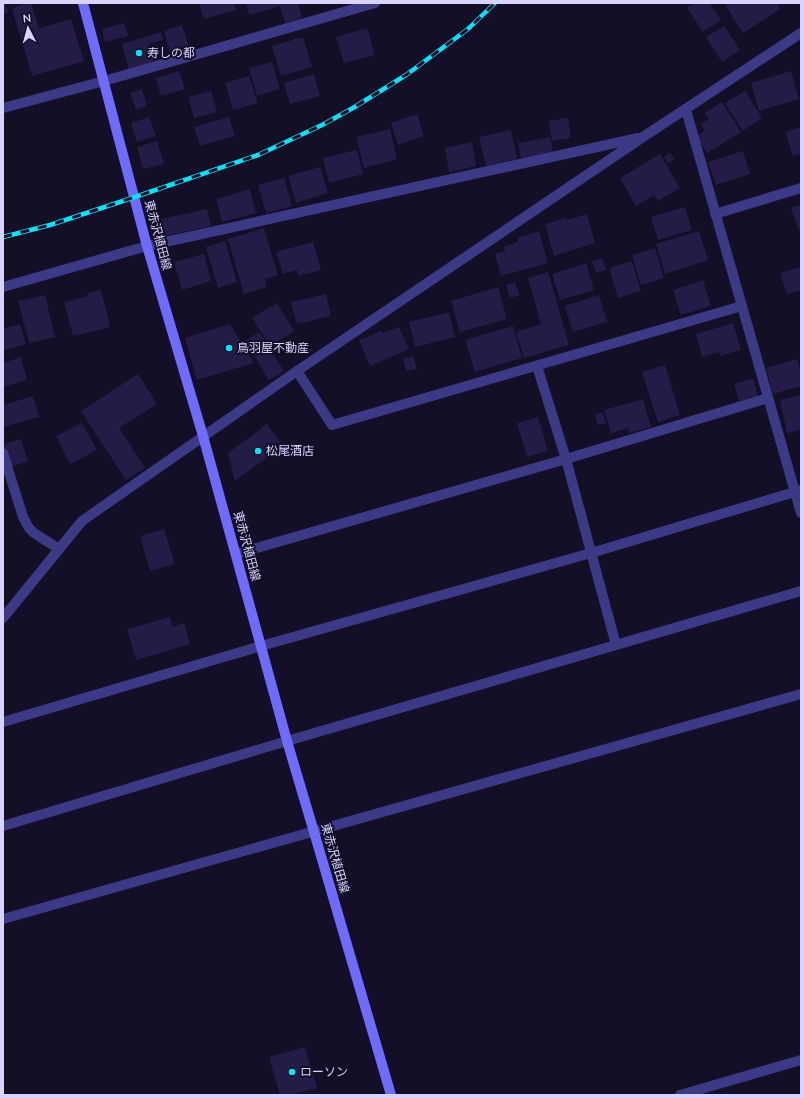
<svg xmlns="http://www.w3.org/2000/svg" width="804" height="1098" font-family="'Nunito Sans','Noto Sans JP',sans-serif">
<rect width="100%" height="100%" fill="#130f26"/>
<!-- building -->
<g fill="#241b47">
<polygon points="3,3 5,3 8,12 3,14"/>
<polygon points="28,3 31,3 39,28 19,34 12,8"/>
<polygon points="199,3 234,3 236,10 204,19"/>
<polygon points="246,3 298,3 302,18 285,23 280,6 249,15"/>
<polygon points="694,3 709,3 721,20 703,32 687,8"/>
<polygon points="728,3 777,3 780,9 743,33 725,5"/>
<polygon points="71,19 84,61 32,76 20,34"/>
<polygon points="124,23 128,36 105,42 102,29"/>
<polygon points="182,25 190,51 171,56 164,31"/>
<polygon points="724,26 740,50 722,62 706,37"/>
<polygon points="367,28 375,55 344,63 336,37"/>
<polygon points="161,32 163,40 149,44 154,64 129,71 122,44"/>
<polygon points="303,37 312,67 281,76 272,46"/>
<polygon points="272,62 280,89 257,96 249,68"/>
<polygon points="179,71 185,89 161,96 156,78"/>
<polygon points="791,71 799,99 759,111 751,83"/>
<polygon points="314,74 320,96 290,104 284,83"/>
<polygon points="249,76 258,103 233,110 225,83"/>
<polygon points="142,89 147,106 136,110 130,93"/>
<polygon points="211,91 217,112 194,118 188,97"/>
<polygon points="745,91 762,118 743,131 725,103"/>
<polygon points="722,102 741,132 707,153 696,136 705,131 701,124 709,119 705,113"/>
<polygon points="417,114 424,136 398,145 391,123"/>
<polygon points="149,117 156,136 137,142 131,123"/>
<polygon points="229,117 235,136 200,146 194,127"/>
<polygon points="568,118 571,138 552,141 548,121"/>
<polygon points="801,127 801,153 793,156 785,132"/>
<polygon points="390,129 397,159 364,168 356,137"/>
<polygon points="511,130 517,159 486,166 479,137"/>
<polygon points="550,137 553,153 521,159 518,143"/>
<polygon points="157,141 164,164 143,169 137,147"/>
<polygon points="472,142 476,166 449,172 445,148"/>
<polygon points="357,150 363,174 329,183 323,158"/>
<polygon points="743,151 750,174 716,185 708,162"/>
<polygon points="670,153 675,159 668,163 664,157"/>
<polygon points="660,154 680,188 658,201 654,195 636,206 620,178"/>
<polygon points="320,167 328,193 296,203 288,176"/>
<polygon points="284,178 292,206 266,213 258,185"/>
<polygon points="250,189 256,213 222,222 216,199"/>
<polygon points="801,205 801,230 799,230 791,208"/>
<polygon points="685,207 692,230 658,240 651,217"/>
<polygon points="207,209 211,226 165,236 161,219"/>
<polygon points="587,214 595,243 554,256 545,224 566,218 567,220"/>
<polygon points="264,228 278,275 265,279 267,287 244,294 228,239"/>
<polygon points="539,231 548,263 501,276 495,254 505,251 504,247 518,242 517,238"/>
<polygon points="699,231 708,260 665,274 656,244"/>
<polygon points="225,241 237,282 218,288 206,247"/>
<polygon points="313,242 321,270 299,276 297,270 283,274 276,252"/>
<polygon points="655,248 664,278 641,285 632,255"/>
<polygon points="204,254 211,281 182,290 174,262"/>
<polygon points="602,258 606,270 596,273 592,261"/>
<polygon points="632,261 641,291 618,298 609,268"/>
<polygon points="586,263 594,290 560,300 552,274"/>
<polygon points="801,267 801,290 787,294 780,273"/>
<polygon points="548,272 569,345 524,358 516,332 541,324 528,278"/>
<polygon points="703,280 711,306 681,315 673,290"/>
<polygon points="515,282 520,295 510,298 506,285"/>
<polygon points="498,287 507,319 460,332 451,301"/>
<polygon points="101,290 110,327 73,336 64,302 88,296 87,293"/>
<polygon points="326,294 331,316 297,324 291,302"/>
<polygon points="45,295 55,337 29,343 18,301"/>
<polygon points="599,295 607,322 573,332 565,306"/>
<polygon points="277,303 294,331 270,346 252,318"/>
<polygon points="449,312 455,337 415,347 409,322"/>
<polygon points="733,323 741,350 720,356 719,352 702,357 696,334"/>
<polygon points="20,324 26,344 3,351 3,329"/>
<polygon points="230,324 254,363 197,380 185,338"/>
<polygon points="513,326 522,358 475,372 465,340"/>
<polygon points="399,327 409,349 370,366 359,340 382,331 383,333"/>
<polygon points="259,332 284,371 269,380 245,341"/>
<polygon points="413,356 417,369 406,371 403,359"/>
<polygon points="21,357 27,380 3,387 3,363"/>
<polygon points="797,359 801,374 801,386 773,394 766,368"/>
<polygon points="665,365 680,415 658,422 642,372"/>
<polygon points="138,374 157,404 119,428 145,468 126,480 81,411"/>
<polygon points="753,378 758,396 739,401 734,384"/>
<polygon points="801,395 801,430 787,433 780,400"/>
<polygon points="33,396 39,417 3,427 3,405"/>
<polygon points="643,399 651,427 629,433 628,428 611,433 604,410"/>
<polygon points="603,412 606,423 598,425 595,415"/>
<polygon points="538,417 548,451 527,457 517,423"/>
<polygon points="82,423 97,450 70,464 56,436"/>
<polygon points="267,424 283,446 235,481 228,453"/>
<polygon points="21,439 28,461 11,467 4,444"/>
<polygon points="164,529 175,564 150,571 140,536"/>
<polygon points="170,617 173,627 184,623 190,644 136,660 127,629"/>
<polygon points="305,1047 317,1088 290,1095 280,1095 269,1057"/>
</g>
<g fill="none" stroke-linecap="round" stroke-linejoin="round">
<!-- minor -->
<g stroke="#3d3a85" stroke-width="10">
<polyline points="3,108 104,81 375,3"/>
<polyline points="686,110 801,513"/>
<polyline points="715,214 801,188"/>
<polyline points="3,287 147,246 638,138"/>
<polyline points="537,366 566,459 616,645"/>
<polyline points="297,371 332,425 742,306"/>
<polyline points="3,453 23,517 29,528 34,533 59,549"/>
<polyline points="236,554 566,459 768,398"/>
<polyline points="3,618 82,521 297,371 643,137 801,33"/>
<polyline points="3,722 261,646 591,553 801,490"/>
<polyline points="3,826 287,741 801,591"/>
<polyline points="3,919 801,694"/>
</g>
<!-- tertiary -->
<polyline stroke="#3d3a85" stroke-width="10" points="680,1095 801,1060"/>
<!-- secondary -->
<polyline stroke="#6f6bff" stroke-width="10" points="83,3 147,246 203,436 287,741 314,832 391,1095"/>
<defs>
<polyline id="rail" points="3,237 50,225 135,197 258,155 322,125 353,108 406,75 468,29 495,3"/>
</defs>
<!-- rail casing -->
<use href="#rail" stroke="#00e5ff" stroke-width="4.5"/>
<!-- rail -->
<use href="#rail" stroke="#130f26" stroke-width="3" stroke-dasharray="9" stroke-linecap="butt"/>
</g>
<!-- markers -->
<g fill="#00e5ff" stroke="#130f26" stroke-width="1.5">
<circle cx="139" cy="53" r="4"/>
<circle cx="229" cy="348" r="4"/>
<circle cx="258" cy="451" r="4"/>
<circle cx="292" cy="1072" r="4"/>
</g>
<g text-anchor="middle" stroke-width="4" stroke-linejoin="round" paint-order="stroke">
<!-- poi labels -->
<g font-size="12" fill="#d9d4ff" stroke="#130f26" text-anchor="start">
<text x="147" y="57">寿しの都</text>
<text x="237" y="352">鳥羽屋不動産</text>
<text x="266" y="455">松尾酒店</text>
<text x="300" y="1076">ローソン</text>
</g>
<!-- street labels -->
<g font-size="12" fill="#d9d4ff" stroke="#130f26">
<text transform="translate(158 235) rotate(75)" y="4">東赤沢植田線</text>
<text transform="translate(247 546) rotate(75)" y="4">東赤沢植田線</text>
<text transform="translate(335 858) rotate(74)" y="4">東赤沢植田線</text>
</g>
</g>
<!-- border -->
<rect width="804" height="1098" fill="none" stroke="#d9d4ff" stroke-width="8"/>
<!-- north arrow -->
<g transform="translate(28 28) rotate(354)" stroke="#130f26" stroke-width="3" paint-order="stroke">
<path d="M0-3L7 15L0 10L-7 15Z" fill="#d9d4ff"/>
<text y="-6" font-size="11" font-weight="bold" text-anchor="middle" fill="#d9d4ff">N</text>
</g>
</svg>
